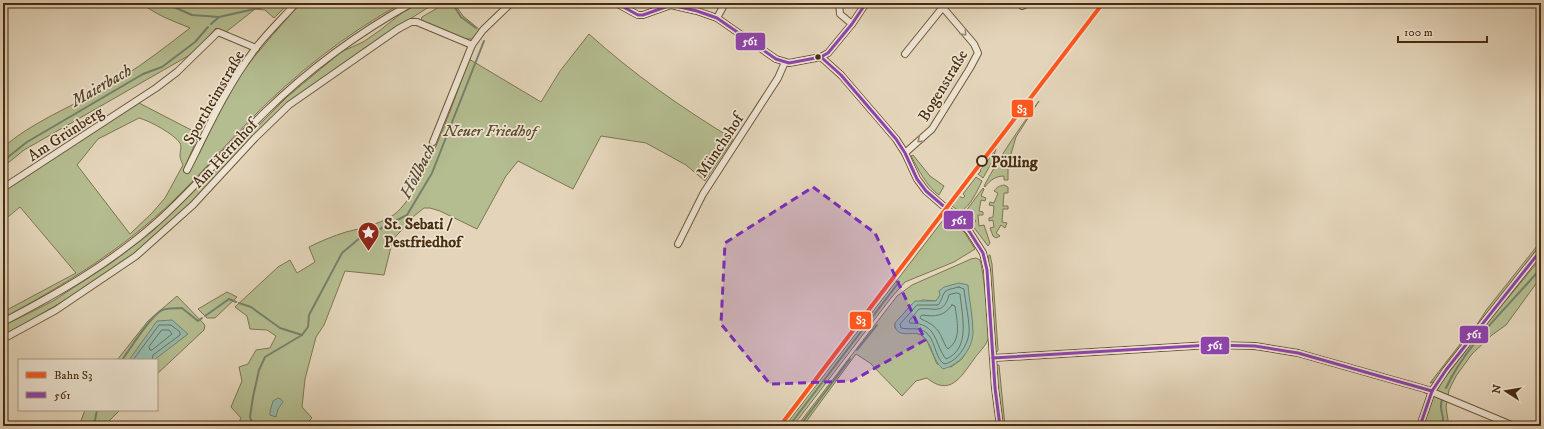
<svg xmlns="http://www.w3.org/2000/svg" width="1544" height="429" font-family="'IM FELL DW Pica',serif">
<rect width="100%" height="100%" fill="#e4d5ba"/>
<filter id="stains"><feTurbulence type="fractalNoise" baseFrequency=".005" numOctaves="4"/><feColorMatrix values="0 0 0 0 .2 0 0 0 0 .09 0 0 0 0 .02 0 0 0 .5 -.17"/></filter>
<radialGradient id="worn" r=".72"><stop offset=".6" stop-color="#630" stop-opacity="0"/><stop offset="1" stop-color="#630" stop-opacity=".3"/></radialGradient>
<!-- green -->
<g fill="#b4bd90" stroke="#7e7450" fill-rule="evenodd">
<path d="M141 3H289L274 18 265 10 255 9 226 32 216 28 195 52 24 150 3 167V147C10 142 17 136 25 131 56 111 90 98 121 78 145 63 168 45 190 28 171 20 158 16 141 3Z"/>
<path d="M301 3H402C346 34 296 73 251 119 225 145 201 174 174 200 123 249 66 284 3 318V312L76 273 20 207 3 221V191L139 103 199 134 185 167V172L188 173C205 147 214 117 230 91 250 59 276 31 301 3ZM139 118C150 121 174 134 180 143 182 147 180 151 180 156 180 159 182 162 183 165L165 198 152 213 130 234 77 165 98 139Z"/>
<polygon points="420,3 435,3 365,48 288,103 224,167 193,202 136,252 110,272 72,296 3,336 3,326 53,301 111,263 154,230 287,97 341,52 363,42 379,31 403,12"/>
<polygon points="446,3 454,3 463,16 480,30 472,39 466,39 421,20 422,17"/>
<path d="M589 34C633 74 682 108 733 139L705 181 686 165 646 143 601 136 573 189 518 161 506 176 477 229 440 211 430 208H424L414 216 399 233 393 239 384 275 345 271 324 325 316 337 305 379 302 407 312 418 304 426H237L241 418 231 407 242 381 239 367 248 364 256 350 270 348 276 336 267 330 250 329 247 316 235 307 278 267 290 260 297 273 315 262 309 247C321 241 333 236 346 232 362 228 377 225 392 216 422 197 456 95 469 59L541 102 560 71Z"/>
<path d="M1039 101 1016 137 1008 164V180H1004V176C996 176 990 180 985 187L984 186C1000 156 1019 129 1039 101Z"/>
<polygon points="996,149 992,162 983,178 978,174 981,171 980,170"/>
<path d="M913 155 930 176 944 186 939 195C926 186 919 170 911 156Z"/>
<path d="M976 177 982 181C977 191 971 206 960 212L952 206 958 196 963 198 965 196 963 194Z"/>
<path d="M1004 185 1008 187V193H1004L1003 206H1008V209H1003L1002 222 1007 223 1005 228 1001 225 996 233 1000 236 996 238 993 236 990 228 994 227 993 220 989 221V218L993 217 994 206 989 205 990 202 994 203 998 193 994 191C997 187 999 186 1004 185Z"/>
<polygon points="983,188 984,189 981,196 986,198 985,201 981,200 979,211 983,212 983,215 978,215 979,226 984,225 990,243 988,246 972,225 976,221 968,212 963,215"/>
<polygon points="947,215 965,233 975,249 954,262 905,282 891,298 793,426 785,426"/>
<polygon points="1541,241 1541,246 1478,325 1476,326 1487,309"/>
<polygon points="989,255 990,255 992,264 998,350 997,352 995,351 988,263"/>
<path d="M976 258 980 260C983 268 990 332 988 339 986 346 978 353 974 359 961 377 950 397 927 378L916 381 902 396 870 363 856 354 803 426H797L897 296 912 285 971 259ZM940 295 970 345 962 359 951 367 937 364 928 343 922 335 913 332 905 333 895 328V323L911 305 923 300 936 301Z"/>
<polygon points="1541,258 1541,277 1506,325 1492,335 1472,354 1456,376 1449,390 1446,407 1448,420 1445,426 1423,426 1430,403 1441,383 1483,328"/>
<polygon points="227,292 237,297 215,318 207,318 198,309"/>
<polygon points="177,296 205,325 204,330 157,374 157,360 117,360 148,321"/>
<polygon points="1471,330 1473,331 1472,334 1434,382 1430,383"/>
<polygon points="996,365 999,365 1005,426 1001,426"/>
<polygon points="85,410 120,410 104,426 79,426"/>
</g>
<!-- water -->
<g fill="#96b9ab" stroke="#76816d">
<path d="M959 283 968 285C969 300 973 316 973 332 973 349 959 365 943 369 932 360 933 345 923 336 916 330 900 338 896 329 895 327 895 325 895 323L915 301H936L940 295 939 291 944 287Z"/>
<polygon points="172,320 188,334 154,360 129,360 157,321"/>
<polygon points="278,398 281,399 283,402 278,409 276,417 270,415 270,411 273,401"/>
</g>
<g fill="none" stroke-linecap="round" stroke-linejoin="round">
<!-- shore -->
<g stroke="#6e725d" stroke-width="1">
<path d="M959 287 964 289C965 301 970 322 969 334 967 346 957 362 944 364 934 357 936 338 924 331 916 327 909 330 901 328L900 324 917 305H938C942 301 943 292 946 291 949 289 955 288 959 287Z"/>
<path d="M957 293 960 294C962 315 971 349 946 359 934 344 938 323 910 323L909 321 919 309C935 307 943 316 949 295Z"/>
<path d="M952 305 955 306C957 321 962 339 948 349 945 346 944 342 942 338 938 328 931 323 921 319L920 317 922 315C936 317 944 316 952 305Z"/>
<polygon points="162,330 169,330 172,334 152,350 150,350 149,347"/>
<polyline points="133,360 159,325 171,325 180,332 180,335 153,355 152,360"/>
</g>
<!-- stream -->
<g stroke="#76816d" stroke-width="2">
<polyline points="165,3 192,15 219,17"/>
<polyline points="452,3 461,17 476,28"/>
<polyline points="211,24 219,17 281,3"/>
<polyline points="3,161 27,142 143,74 162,67 195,42 208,27"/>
<polyline points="380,229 407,215 432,173 484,41"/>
<polyline points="239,303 251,307 280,328 302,335"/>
<polyline points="205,316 229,299 236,302"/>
<polyline points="857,350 877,325"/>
<path d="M122 360C130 349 151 315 162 310 168 308 176 308 182 308L198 321 202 318"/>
<path d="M1446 388C1466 344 1510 305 1541 268"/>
<polyline points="802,423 850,359"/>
<polyline points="91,426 95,420 97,410"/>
<polyline points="253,426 250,417 253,397 259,370 265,357 302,335 308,327 309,315 342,253 361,237 374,231"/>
<polyline points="789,426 899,282"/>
<path d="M1442 426C1446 415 1438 412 1442 399"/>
</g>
<defs>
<g id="minor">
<polyline points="616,3 638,15 643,15 671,5 697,11 717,18 776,59 789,63 821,57 828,53 852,24 866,3"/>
<polyline points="839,3 840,14 852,24"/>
<polyline points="1019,3 1022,6 1029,3"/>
<polyline points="717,18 725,3"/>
<polyline points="905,54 943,7"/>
<polyline points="821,57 841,75 896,139 905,153 917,179 926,191 955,216 969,231 983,253 987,270 995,388 1000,426"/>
<polyline points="433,142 472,45 483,30 511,3"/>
<polyline points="905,153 932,129 970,68 978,53 974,44 939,3"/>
<path d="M187 170C208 128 227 86 255 49 267 33 283 18 296 3"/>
<polyline points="3,188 156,88 177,72 218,32 256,48"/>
<polyline points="678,244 703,194 778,78 785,62"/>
<path d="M3 322C57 294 111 263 157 222 195 188 228 148 265 112 309 69 358 33 412 3"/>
<polyline points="3,339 56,310 136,256 193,205 255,138 289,105 398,29 411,22 417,22 472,45"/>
<polyline points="993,358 1210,345 1255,346 1298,353 1425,389 1514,426"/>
<polyline points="1420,426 1432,391 1446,370 1541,250"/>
</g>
</defs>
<!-- minor casing -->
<use href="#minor" stroke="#6e563a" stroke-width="8"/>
<!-- minor -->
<use href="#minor" stroke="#ede4d2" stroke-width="6"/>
<defs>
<g id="bus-1">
<polyline points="616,3 638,15 643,15 671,5 697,11 717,18 776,59 789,63 821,57 828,53 852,24 866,3"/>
<polyline points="821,57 841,75 896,139 905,153 917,179 926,191 955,216 969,231 983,253 987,270 995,388 1000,426"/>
<polyline points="993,358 1210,345 1255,346 1298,353 1432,391"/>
<polyline points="1420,426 1432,391 1446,370 1541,250"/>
</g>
</defs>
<!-- bus-1 casing -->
<use href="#bus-1" stroke="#ede4d2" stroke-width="6"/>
<!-- bus-1 -->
<use href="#bus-1" stroke="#8e44ad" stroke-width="3"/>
<defs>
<polyline id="rail-1" points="780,426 1103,3"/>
</defs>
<!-- rail-1 casing -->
<use href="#rail-1" stroke="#ede4d2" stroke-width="7"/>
<!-- rail-1 -->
<use href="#rail-1" stroke="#ff561d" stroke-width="4"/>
</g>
<!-- one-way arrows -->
<defs><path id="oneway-chevron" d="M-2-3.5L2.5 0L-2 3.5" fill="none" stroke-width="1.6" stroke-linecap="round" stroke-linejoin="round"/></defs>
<g stroke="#9a8870">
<use href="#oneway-chevron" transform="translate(964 33) rotate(50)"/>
<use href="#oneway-chevron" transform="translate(920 140) rotate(140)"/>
</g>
<!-- marked area -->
<path fill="#7b2cbf" fill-opacity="0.2" stroke="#7b2cbf" stroke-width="3" stroke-dasharray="8 5" stroke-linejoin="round" d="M813 187 875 233 925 340 852 381 770 384 721 324 725 243Z"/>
<!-- icons -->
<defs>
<symbol id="sight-pin" viewBox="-11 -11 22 30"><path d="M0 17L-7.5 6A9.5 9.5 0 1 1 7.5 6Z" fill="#8f2418" stroke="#ede4d2"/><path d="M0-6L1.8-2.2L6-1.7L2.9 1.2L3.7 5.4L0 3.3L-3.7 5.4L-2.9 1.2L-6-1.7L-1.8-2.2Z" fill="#fff"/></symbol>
</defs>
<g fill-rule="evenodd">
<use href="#sight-pin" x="356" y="220" width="25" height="34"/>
</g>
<!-- markers -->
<circle fill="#472c0f" stroke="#ede4d2" stroke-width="1.5" cx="818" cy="57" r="3.5"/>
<circle fill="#ede4d2" stroke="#472c0f" stroke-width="2" cx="982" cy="161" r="5"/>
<g text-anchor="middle" stroke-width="3.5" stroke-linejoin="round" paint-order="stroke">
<!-- street labels -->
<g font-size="16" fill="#472c0f" stroke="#ede4d2">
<text transform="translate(942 85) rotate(-59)" y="6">Bogenstraße</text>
<text transform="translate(213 97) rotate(-60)" y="6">Sportheimstraße</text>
<text transform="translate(65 133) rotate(-33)" y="6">Am Grünberg</text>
<text transform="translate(719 145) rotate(-57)" y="6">Münchshof</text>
<text transform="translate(224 153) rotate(-47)" y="6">Am Herrnhof</text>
</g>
<!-- park labels -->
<g font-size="16" font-style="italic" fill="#5d4929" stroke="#ede4d2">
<text x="490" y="136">Neuer Friedhof</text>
</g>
<!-- stop labels -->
<g font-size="16" font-weight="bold" fill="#472c0f" stroke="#ede4d2" text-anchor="start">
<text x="991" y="167">Pölling</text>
</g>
<!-- poi labels -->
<g font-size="16" font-weight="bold" fill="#472c0f" stroke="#ede4d2" text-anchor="start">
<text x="384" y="229">St. Sebati /<tspan x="384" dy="18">Pestfriedhof</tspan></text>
</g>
<!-- water labels -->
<g font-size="17" font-style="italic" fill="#57482e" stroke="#ede4d2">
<text transform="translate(101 85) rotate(-30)" y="6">Maierbach</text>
<text transform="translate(417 171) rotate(-63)" y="6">Höllbach</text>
</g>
</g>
<g stroke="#ede4d2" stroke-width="1.5">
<rect x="735" y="32" width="31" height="19" rx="4" fill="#8e44ad"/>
<rect x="1011" y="99" width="23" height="19" rx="4" fill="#ff561d"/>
<rect x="943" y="210" width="31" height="20" rx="4" fill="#8e44ad"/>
<rect x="849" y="311" width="23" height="19" rx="4" fill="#ff561d"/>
<rect x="1459" y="325" width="30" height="19" rx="4" fill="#8e44ad"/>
<rect x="1200" y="336" width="30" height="19" rx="4" fill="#8e44ad"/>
</g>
<g font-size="11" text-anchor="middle" font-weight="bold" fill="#fff">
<text x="750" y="45">561</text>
<text x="1022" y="113">S3</text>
<text x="959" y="224">561</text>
<text x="861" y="324">S3</text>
<text x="1474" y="338">561</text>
<text x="1215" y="349">561</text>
</g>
<!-- margin -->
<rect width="1544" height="429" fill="none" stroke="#e4d5ba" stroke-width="16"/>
<rect x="4" y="4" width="1536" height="421" fill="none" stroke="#472c0f" stroke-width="2"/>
<rect x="8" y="8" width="1528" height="413" fill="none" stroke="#472c0f"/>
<!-- legend -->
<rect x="18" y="359" width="140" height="52" fill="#ede4d2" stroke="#ab9a84"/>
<rect x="26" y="372" width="20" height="6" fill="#ff561d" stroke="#ab9a84"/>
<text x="54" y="379" font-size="12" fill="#472c0f">Bahn S3</text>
<rect x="26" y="392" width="20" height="6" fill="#8e44ad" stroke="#ab9a84"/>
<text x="54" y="399" font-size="12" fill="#472c0f">561</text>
<!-- north arrow -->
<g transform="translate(1506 391) rotate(282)" stroke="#ede4d2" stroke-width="3" paint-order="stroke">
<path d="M0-3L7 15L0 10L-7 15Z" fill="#472c0f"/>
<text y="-6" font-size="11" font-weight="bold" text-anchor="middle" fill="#472c0f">N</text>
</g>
<!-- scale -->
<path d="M1398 36v6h89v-6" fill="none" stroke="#472c0f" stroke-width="2"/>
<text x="1404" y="36" font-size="12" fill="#472c0f" stroke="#ede4d2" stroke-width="3" paint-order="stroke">100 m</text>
<rect width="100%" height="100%" filter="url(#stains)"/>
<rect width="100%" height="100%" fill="url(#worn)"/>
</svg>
